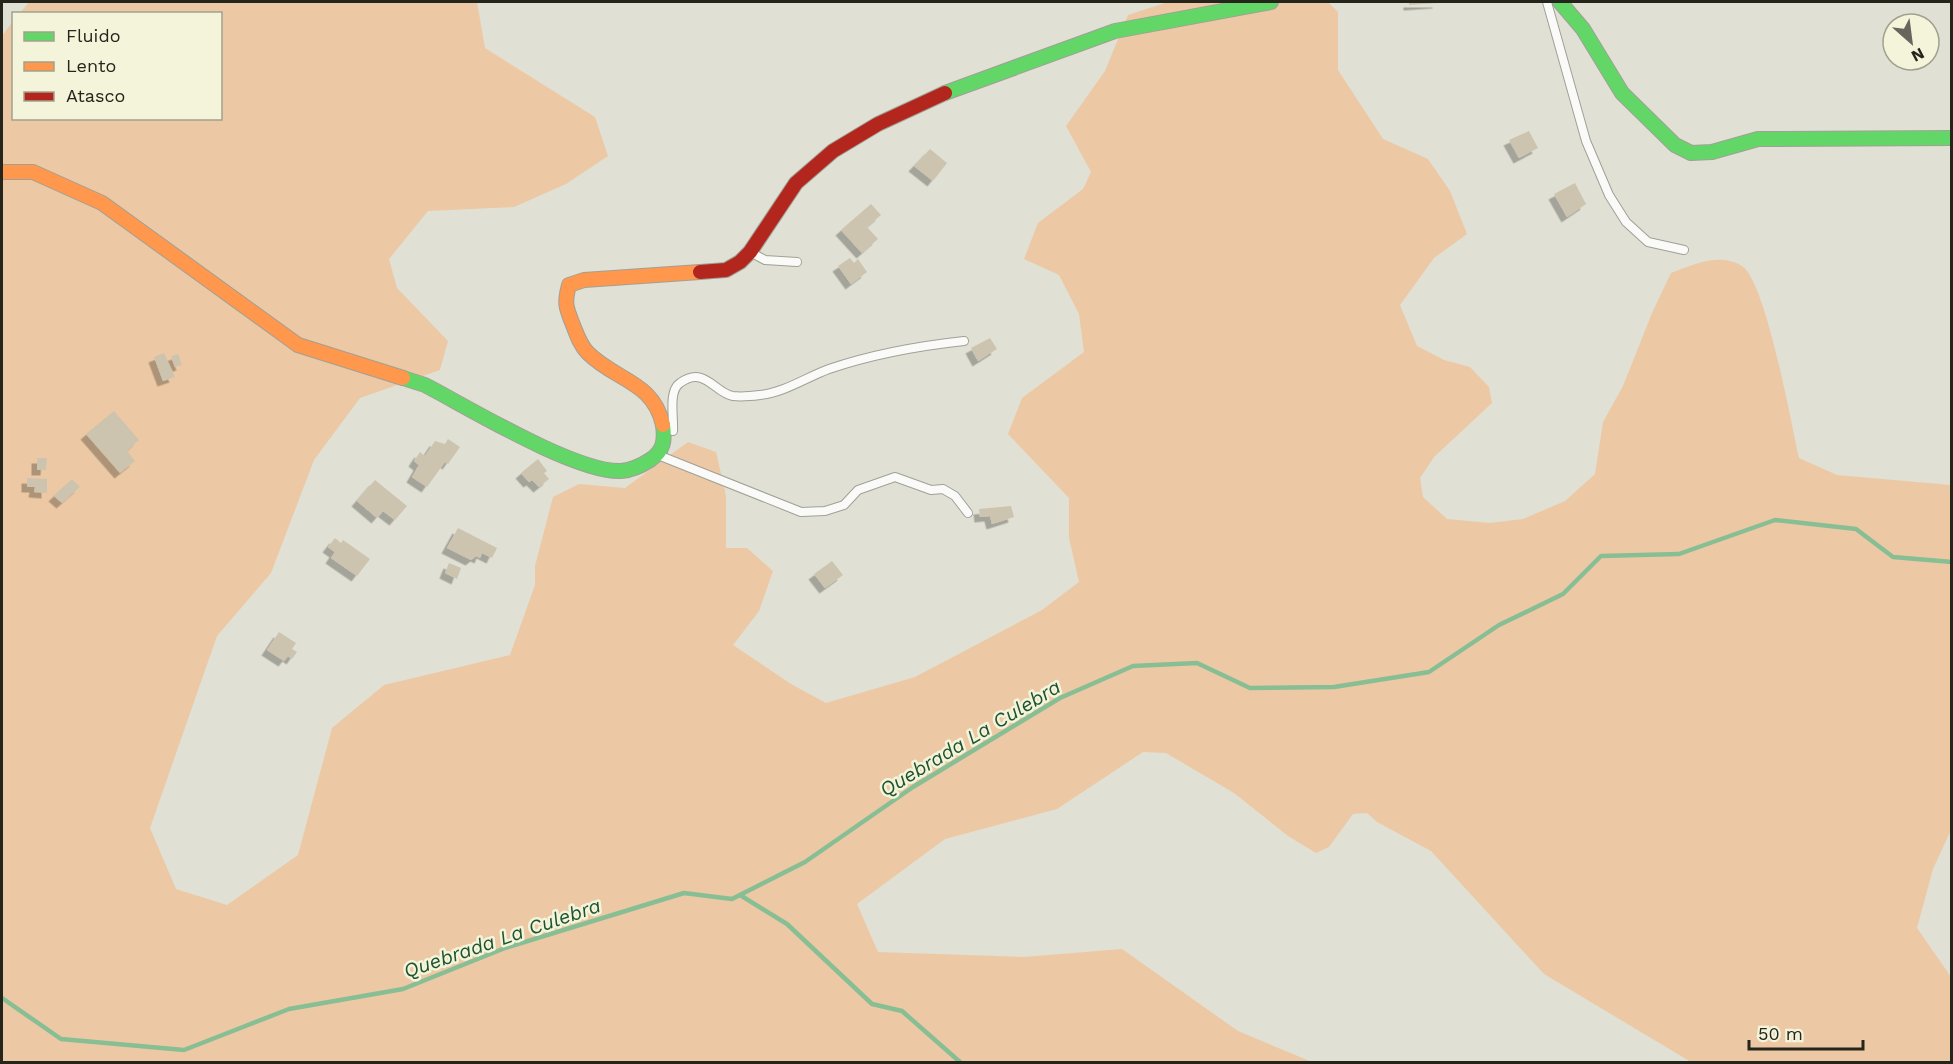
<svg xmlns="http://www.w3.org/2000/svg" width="1953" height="1064" font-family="'Work Sans',sans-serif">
<defs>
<filter id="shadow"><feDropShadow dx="-5.5" dy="5.5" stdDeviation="0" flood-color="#0004"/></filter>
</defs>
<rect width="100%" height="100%" fill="#e0e0d4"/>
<!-- green -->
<path fill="#ecc9a4" d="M29 2H477L485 48 595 117 608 156 566 184 514 207 428 211 389 259 397 288 448 341 440 370 360 398 314 460 271 573 217 636 150 828 176 889 227 905 298 855 332 728 384 685 510 655 535 585V566L553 497 579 484 625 488 688 442 716 452 726 496V548H747L773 571 759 611 733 645 791 684 826 703 915 677 1042 610 1079 582 1069 538V498L1008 434 1022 398 1084 352 1079 314 1059 275 1024 259 1038 223 1083 189 1091 172 1066 126 1105 71 1128 15 1168 2H1328L1338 12V70L1383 139 1428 159 1450 191 1467 234 1434 258 1400 305 1417 346 1444 360 1470 367 1489 387 1492 403 1434 457 1420 478 1423 497 1447 519 1490 523 1523 519 1565 501 1595 474 1603 422 1623 386 1652 313 1671 273C1693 265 1719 252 1742 266 1766 282 1791 423 1799 458L1837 475 1951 485V830L1933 869 1917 928 1951 977V1062H1691L1544 974 1431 851 1377 822 1367 813 1353 814 1329 847 1316 853 1288 836 1234 793 1166 753 1143 752 1057 809 945 839 857 904 878 952 1024 957 1122 949 1238 1031 1312 1062H2V36L13 21 14 118H220V14L20 13Z"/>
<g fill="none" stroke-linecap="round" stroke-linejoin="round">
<!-- stream -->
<g stroke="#88be94" stroke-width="4.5">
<polyline points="740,895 787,924 872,1004 902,1011 960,1062"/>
<polyline points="2,998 61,1039 184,1050 289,1009 403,989 505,948 684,893 732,899 805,862 913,787 1060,698 1133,666 1197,663 1250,688 1334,687 1429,672 1499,625 1563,594 1601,556 1679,554 1775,520 1856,529 1893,557 1952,562"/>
</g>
</g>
<!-- building -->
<g fill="#ccc4af" filter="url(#shadow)">
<polygon points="1409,2 1438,2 1438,3 1409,5"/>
<polygon points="1529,131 1538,148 1519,158 1509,140"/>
<polygon points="930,149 947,163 933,181 914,166"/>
<polygon points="1575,183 1586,204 1567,217 1554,194"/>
<polygon points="871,204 881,215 867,227 878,239 862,253 841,230"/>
<polygon points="850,258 854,263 858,259 867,272 851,284 838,266"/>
<polygon points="990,338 997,349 978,361 971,348"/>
<polygon points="164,353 175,377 163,381 154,357"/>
<polygon points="178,354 182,365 175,367 171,356"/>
<polygon points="114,411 139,440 127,451 135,461 120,473 86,434"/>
<polygon points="448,439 460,447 448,464 445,462 427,487 412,477 419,465 414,461 420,452 425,456 435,441 445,444"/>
<polygon points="37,458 47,458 46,470 37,470"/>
<polygon points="538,459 547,471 544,473 549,479 539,487 532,480 529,482 521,473"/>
<polygon points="27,478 47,479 47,493 34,492 35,487 27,487"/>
<polygon points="72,479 80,487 62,503 54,496"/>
<polygon points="375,480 407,506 395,520 383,511 377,518 357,501"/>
<polygon points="1011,506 1014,517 992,524 990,516 980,517 979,509"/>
<polygon points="458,528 497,548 492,558 482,553 480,558 476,556 471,560 447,548"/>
<polygon points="335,538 341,543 343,540 370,559 357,576 331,558 335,552 328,547"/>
<polygon points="832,561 843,575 825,588 814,574"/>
<polygon points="449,563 461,568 457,579 445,573"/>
<polygon points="279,632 296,643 292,649 297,652 292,659 288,656 284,661 267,650"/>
</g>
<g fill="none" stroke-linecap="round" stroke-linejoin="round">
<defs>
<g id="lane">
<polyline points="1547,2 1586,141 1609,195 1626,222 1648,242 1684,250"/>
<polyline points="752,253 765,260 797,262"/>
<path d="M673 431C674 417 668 391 680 383 705 365 714 393 733 396 741 397 752 396 760 395 783 393 807 377 829 369 873 354 918 346 964 341"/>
<polyline points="658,455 801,512 825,511 844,505 858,490 895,477 931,490 943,489 955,496 968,513"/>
</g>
<g id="fast">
<polyline points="1560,2 1583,29 1622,93 1675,145 1691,153 1712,152 1758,139 1952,138"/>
<polyline points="945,93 1115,31 1271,2"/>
<path d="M403 378 425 385C469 408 576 473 621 471 632 470 641 466 650 460 664 451 665 440 663 425"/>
</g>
<g id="slow">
<polyline points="2,172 33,172 102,203 298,345 403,378"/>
<path d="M663 425C653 381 616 381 588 353 580 345 577 335 573 325 566 307 564 304 569 285L584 280 700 272"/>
</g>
<polyline id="jam" points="700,272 726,270 740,262 750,252 796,183 833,151 878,124 945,93"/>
</defs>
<!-- lane casing -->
<use href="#lane" stroke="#a0a096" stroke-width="10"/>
<!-- fast casing -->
<use href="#fast" stroke="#a0a096" stroke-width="16"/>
<!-- slow casing -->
<use href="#slow" stroke="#a0a096" stroke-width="16"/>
<!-- jam casing -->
<use href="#jam" stroke="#a0a096" stroke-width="16"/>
<!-- lane -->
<use href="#lane" stroke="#fafaf9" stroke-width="8"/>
<!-- fast -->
<use href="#fast" stroke="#63d668" stroke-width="14"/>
<!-- slow -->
<use href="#slow" stroke="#ff974d" stroke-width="14"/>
<!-- jam -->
<use href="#jam" stroke="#b3261e" stroke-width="14"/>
</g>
<g text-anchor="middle" stroke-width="5" stroke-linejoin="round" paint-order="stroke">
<!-- water labels -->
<g font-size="20" font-style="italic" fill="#1d542f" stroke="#f4f4db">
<text transform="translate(970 738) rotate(-31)" y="7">Quebrada La Culebra</text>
<text transform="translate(502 938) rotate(-19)" y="7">Quebrada La Culebra</text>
</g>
</g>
<!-- border -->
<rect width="1953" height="1064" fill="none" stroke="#25251c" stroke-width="6"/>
<!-- legend -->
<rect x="12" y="12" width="210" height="108" fill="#f4f4db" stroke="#a1a18f" stroke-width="1.5"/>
<rect x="24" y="32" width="30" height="9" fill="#63d668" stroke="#a1a18f" stroke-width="1.5"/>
<text x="66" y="42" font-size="18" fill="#25251c">Fluido</text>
<rect x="24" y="62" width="30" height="9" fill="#ff974d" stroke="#a1a18f" stroke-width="1.5"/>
<text x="66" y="72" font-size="18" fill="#25251c">Lento</text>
<rect x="24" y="92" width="30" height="9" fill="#b3261e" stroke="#a1a18f" stroke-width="1.5"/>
<text x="66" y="102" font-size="18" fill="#25251c">Atasco</text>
<!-- north arrow -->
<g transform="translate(1911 42) rotate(152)"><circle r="28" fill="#f4f4db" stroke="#a1a18f" stroke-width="1.5"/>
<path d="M0-4.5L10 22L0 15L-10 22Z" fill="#66665c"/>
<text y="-9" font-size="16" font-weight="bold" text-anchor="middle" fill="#25251c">N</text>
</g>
<!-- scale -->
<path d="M1749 1040v9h114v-9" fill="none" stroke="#25251c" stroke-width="3"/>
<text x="1758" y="1040" font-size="18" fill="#25251c" stroke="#f4f4db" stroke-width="4.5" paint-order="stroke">50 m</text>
</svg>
